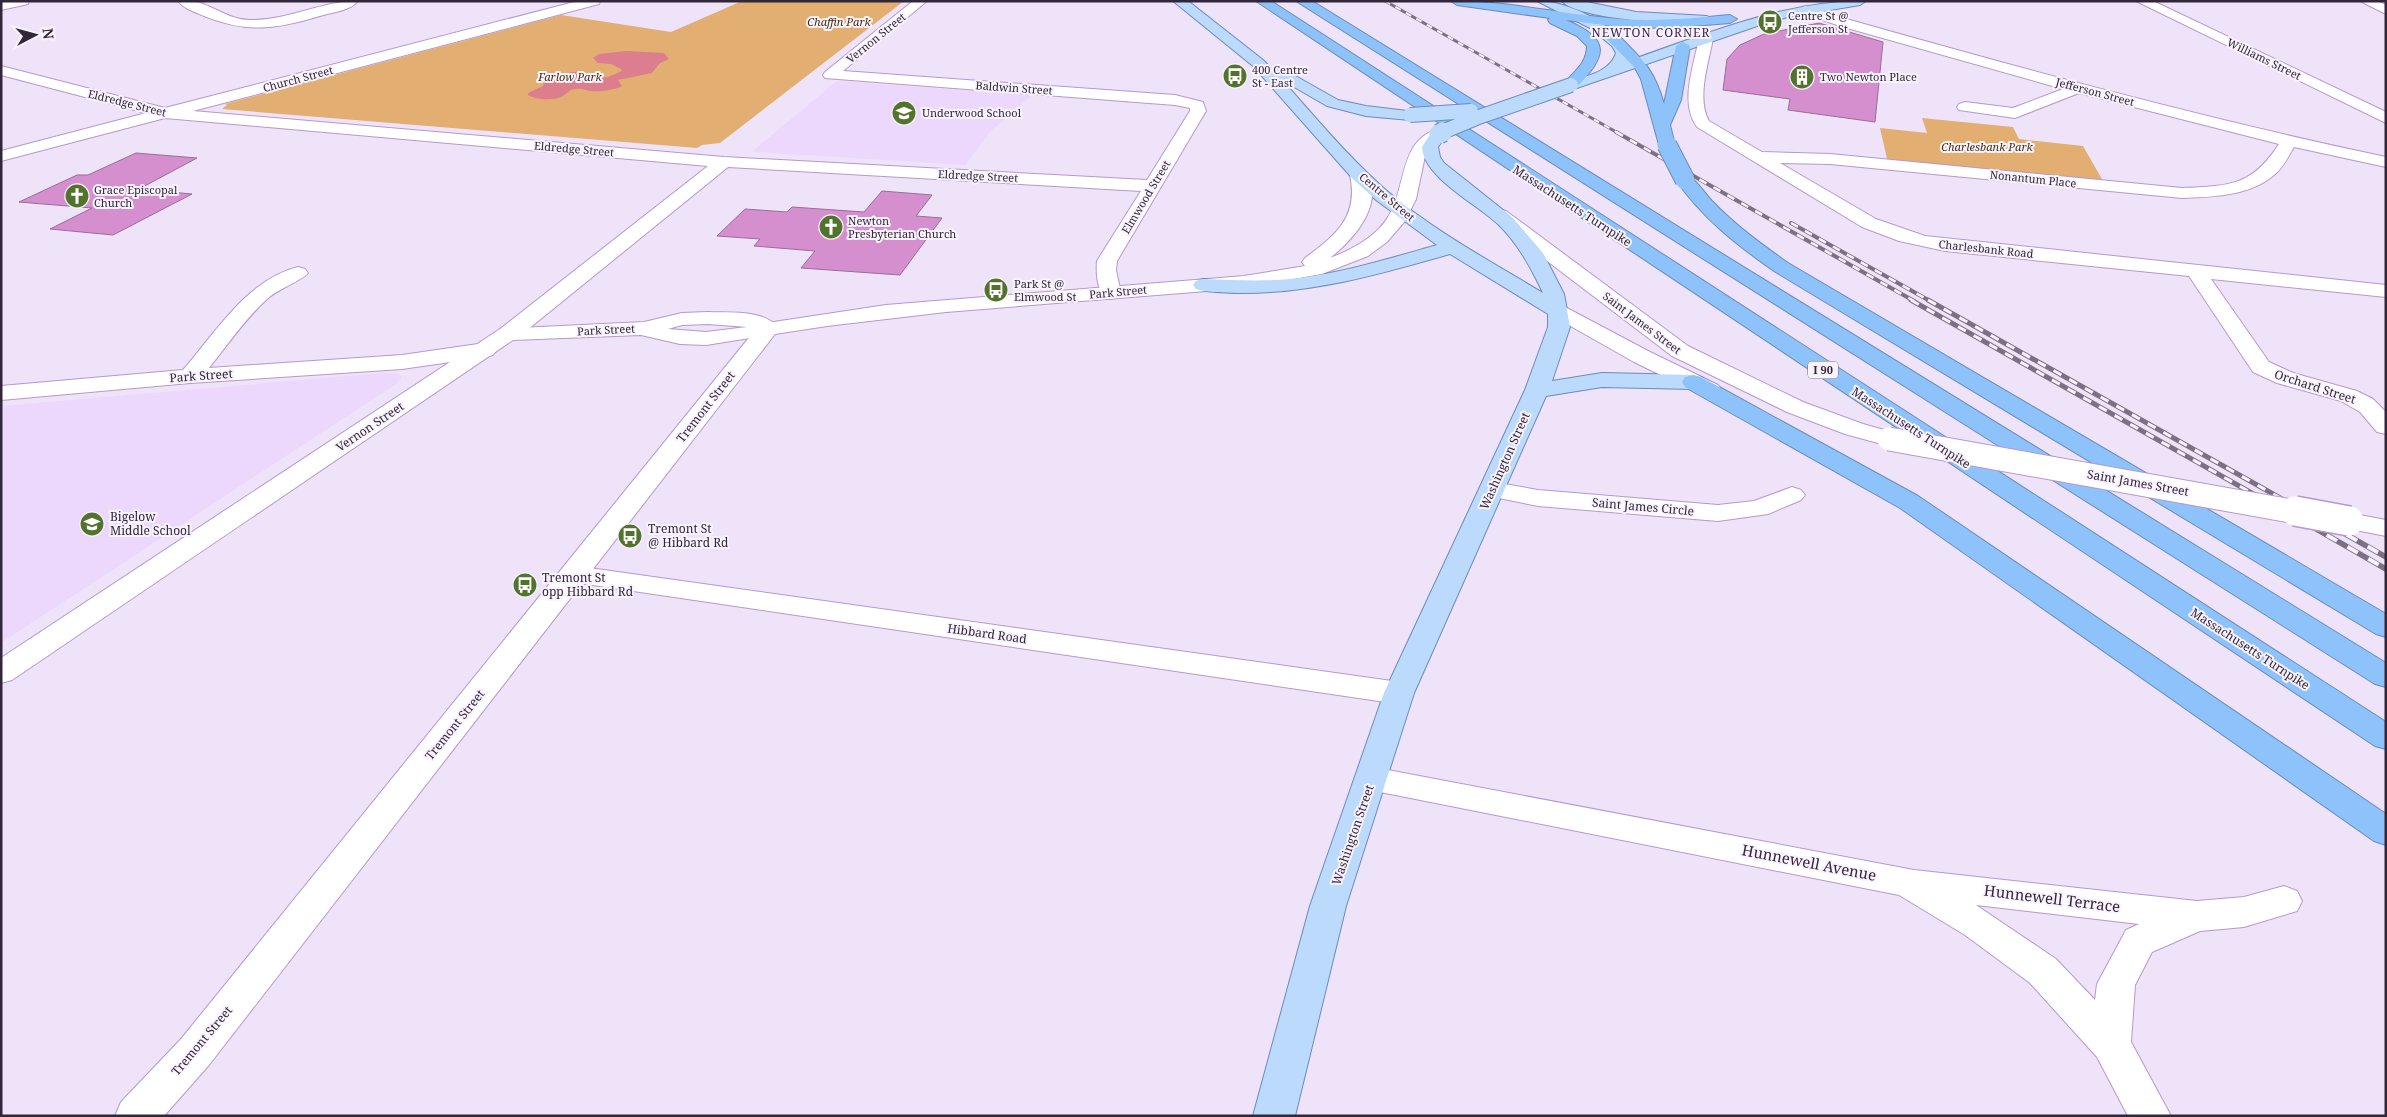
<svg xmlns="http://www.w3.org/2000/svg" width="2387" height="1117" font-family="'Noto Serif',serif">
<rect width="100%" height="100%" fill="#efe3f9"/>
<!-- built -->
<g fill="#edd8fd">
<polygon points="837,81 1032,95 990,132 965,165 754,152 755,149"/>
<polygon points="382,373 397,373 402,377 396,384 1,643 1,406"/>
</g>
<!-- green -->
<g fill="#e3ae71">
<polygon points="742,1 904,1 720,143 702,145 697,148 222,109 227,105 225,104 236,101 561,15 671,32"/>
<polygon points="1922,118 2013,127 2019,139 2083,146 2103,181 1887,159 1880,128 1927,133"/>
</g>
<!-- water -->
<path fill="#dd7e8e" d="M626 51 664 53 669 59 660 63 652 73 618 80 622 86C615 90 600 92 591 91 586 91 582 88 576 89 569 89 568 93 563 96 554 101 536 100 528 95V93L543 86 544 82 558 79 571 72H580L584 76 593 78 608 77 622 71 621 69 611 64 598 63 593 58 599 54Z"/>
<!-- building -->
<g fill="#d58fcf" stroke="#9a6d96">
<polygon points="1819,23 1883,42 1875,122 1788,110 1790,99 1723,90 1727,59 1740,45 1764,34"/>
<polygon points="136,153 197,158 139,189 192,194 113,235 50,229 92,208 19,202 77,175 88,175"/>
<polygon points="882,191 932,195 916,216 942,218 900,275 801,268 815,251 754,246 760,239 717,236 745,209 787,212 792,207 864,212"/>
</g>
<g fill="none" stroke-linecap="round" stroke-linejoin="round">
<defs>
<g id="minor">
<polygon points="29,1 28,4 1,10 1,2"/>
<path d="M178 1C182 1 188 0 193 1 213 5 230 21 252 20 289 20 322 1 358 1 352 9 337 12 327 14 279 28 252 35 204 16 195 12 184 9 178 1Z"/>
<path d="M578 1H600L599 4 193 111 724 157 1147 180 1190 111V108L1175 105 825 78 823 75 825 72 913 1H927L843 71 1175 95 1203 102 1206 111 1117 261 1116 270 1121 293 1118 297 1111 299 1104 297C1097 288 1096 272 1097 261L1141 191 728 167 516 339 508 341 500 339 497 334 500 329 708 166 165 118 1 161V151L146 113 1 75V66L165 108Z"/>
<polygon points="2136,1 2153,1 2386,112 2386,123"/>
<polygon points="2360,1 2377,1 2386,5 2386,14"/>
<path d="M1807 6 1850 20C2027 70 2205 119 2386 157V167L2294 147C2288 157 2283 168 2274 175 2250 196 2212 197 2182 198L1830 164 1780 163 1876 219 1925 236 2386 285V297L2211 279 2269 362 2293 373 2357 391 2373 399 2386 412V434L2377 432 2360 412 2341 401 2277 383 2253 372 2189 276 1945 251 1899 241 1862 227 1697 127C1679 102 1694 66 1699 38L1706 34 1713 38C1709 62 1696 98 1709 121L1762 152 1830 154 2182 188C2230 186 2252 186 2279 144L2079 93 2015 118 1959 110 1957 107 1959 104 1965 102 2013 108 2063 89 1840 26 1802 13 1800 10 1802 7Z"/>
<path d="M298 267 305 269 308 273C302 281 277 289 266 300 245 319 227 346 209 368L402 355 485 343 493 345 496 350 493 355 485 357 402 369 190 383 1 400V386L183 370C215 333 248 279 298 267Z"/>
<polygon points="1493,482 1538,490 1718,505 1754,501 1792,487 1801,490 1805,495 1801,500 1768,514 1718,521 1538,506 1484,495 1480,490 1484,485"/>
<polygon points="575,566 1399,682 1410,685 1414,693 1410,701 1399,704 565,581 561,575 565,569"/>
<path d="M1372 767 1914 870 2197 901 2244 897 2284 886 2297 891 2302 901 2297 911 2244 927 2200 931 2152 952 2135 985 2131 1042 2171 1116H2128L2097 1057 2030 983 1965 935 1899 895 1360 788 1355 779 1360 770ZM1976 905 2139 924 2126 930 2097 984 2095 1000 2056 959Z"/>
</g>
<g id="tertiary">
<polygon points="1499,209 1506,211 1688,346 1803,402 1863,424 1898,434 1901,439 1898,444 1889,446 1845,434 1787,412 1672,356 1492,219 1490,215 1492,211"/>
<polygon points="1558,305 1565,307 1650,352 1718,385 1722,390 1718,395 1710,397 1702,395 1634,362 1551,315 1547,311 1551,307"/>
<path d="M708 312C730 313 765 309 779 329L776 334 768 335 706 345 680 344 641 335 513 340 12 680 1 683V658L500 329 644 322 682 313ZM708 324 747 327 706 332 668 329 682 325Z"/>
<polygon points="2349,513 2386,520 2386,536 2340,527 2336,521 2340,515"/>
</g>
<path id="secondary" d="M1439 129 1445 130 1447 134 1425 156 1416 199 1405 221 1387 242 1368 256 1322 274 1244 288 946 312 827 326 775 334 209 1065 164 1116H115L121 1102 181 1039 760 324 886 305 1244 276 1305 266 1302 262 1305 258C1336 235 1359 217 1350 175L1353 171H1365C1387 203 1353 240 1330 258 1351 250 1376 237 1388 217 1407 189 1398 139 1439 129Z"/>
<g id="primary">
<path d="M1173 1H1188L1263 60 1274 71 1280 69 1285 70 1338 100 1366 106 1416 112 1418 115 1416 118 1410 120 1366 116 1327 106 1282 80C1316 118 1349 158 1387 191 1434 231 1490 261 1543 293 1531 268 1519 245 1499 225 1477 204 1424 178 1422 147L1433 130H1445L1447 134 1438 147 1440 157 1444 163 1512 217 1543 253 1564 294 1570 327 1552 381 1602 373 1693 375 1701 377 1704 382 1701 387 1693 389 1602 387 1546 396 1414 693 1346 906 1295 1116H1253L1310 906 1384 693 1525 390 1548 327V314L1450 254C1380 274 1311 294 1237 293 1224 292 1209 293 1196 289L1193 285 1196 281 1203 279C1235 280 1267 282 1299 278 1346 272 1391 258 1437 245L1376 200 1353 179 1253 66Z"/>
<path d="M1537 1C1568 1 1616 24 1630 53L1628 61C1706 34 1783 1 1866 1L1860 5 1788 17 1763 24 1571 90 1566 88 1563 85 1566 82C1584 76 1609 74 1616 53L1612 46 1590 28Z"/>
<path d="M1562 1H1582L1636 12 1707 16 1714 20 1707 24C1680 24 1578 20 1562 1Z"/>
</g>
<g id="motorway">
<polygon points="1256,1 1271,1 2386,722 2386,749 2375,746"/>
<polygon points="1296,1 1312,1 2386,663 2386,687 2375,684"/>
<path d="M1451 1C1508 1 1562 14 1619 19 1656 22 1693 18 1730 15L1737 19 1730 23 1667 28 1619 27 1566 20C1612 40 1607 55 1576 88L1571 90 1563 85C1573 72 1587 64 1587 46L1577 36 1550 23 1548 20 1550 18 1457 5Z"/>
<path d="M1613 34 1618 35C1643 60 1654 69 1664 104L1676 46 1683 42 1690 46 1681 100 1670 125 1675 145 1673 149H1661L1659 145 1641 79 1635 68 1606 38Z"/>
<path d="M1685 175C1696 178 1704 193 1712 201 1735 225 1761 244 1788 263L2386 614V637L2376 634 1774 271C1737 245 1702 218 1676 180L1679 176Z"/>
<polygon points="1693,375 1701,377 1918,496 2386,814 2386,845 2374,841 1900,508 1685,387 1682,382 1685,377"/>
</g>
</defs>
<!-- minor casing -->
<use href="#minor" stroke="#b698cc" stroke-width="2"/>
<!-- tertiary casing -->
<use href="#tertiary" stroke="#b698cc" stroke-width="2"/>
<!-- secondary casing -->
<use href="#secondary" stroke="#b698cc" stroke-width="2"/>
<!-- primary casing -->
<use href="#primary" stroke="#6d8bb7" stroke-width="2"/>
<!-- motorway casing -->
<use href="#motorway" stroke="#6d8bb7" stroke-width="2"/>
<!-- minor -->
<use href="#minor" fill="#fff" fill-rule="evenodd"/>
<!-- tertiary -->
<use href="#tertiary" fill="#fff" fill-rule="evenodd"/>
<!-- secondary -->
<use href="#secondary" fill="#fff" fill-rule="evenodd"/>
<!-- primary -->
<use href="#primary" fill="#bbdafc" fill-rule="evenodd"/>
<!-- motorway -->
<use href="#motorway" fill="#8dc2fa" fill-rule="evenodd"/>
<defs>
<polyline id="rail-far3" points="1385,1 1618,133"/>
<g id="rail-far2">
<polyline points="1616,132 1914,301"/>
<polyline points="1791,223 1930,301"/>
</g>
<g id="rail-far1">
<polyline points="1911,300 2287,513"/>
<polyline points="1928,300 2307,513"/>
</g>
<g id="rail">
<polyline points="2285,511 2386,569"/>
<polyline points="2305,511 2386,557"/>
</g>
</defs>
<!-- rail-far3 casing -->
<use href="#rail-far3" stroke="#7c7085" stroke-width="3"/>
<!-- rail-far2 casing -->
<use href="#rail-far2" stroke="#7c7085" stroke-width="4"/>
<!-- rail-far1 casing -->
<use href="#rail-far1" stroke="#7c7085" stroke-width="5"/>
<!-- rail casing -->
<use href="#rail" stroke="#7c7085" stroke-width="5.5"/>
<!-- rail-far3 -->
<use href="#rail-far3" stroke="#f9f3fe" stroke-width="2" stroke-dasharray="6" stroke-linecap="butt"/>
<!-- rail-far2 -->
<use href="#rail-far2" stroke="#f9f3fe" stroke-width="2.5" stroke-dasharray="8" stroke-linecap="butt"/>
<!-- rail-far1 -->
<use href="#rail-far1" stroke="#f9f3fe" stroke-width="3" stroke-dasharray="9" stroke-linecap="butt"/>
<!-- rail -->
<use href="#rail" stroke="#f9f3fe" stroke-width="4" stroke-dasharray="12" stroke-linecap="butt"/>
<defs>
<polyline id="tertiary-bridge-far1" points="1889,439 2302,513"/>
<polyline id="tertiary-bridge" points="2295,511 2349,521"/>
<g id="primary-bridge-far1">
<polyline points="1410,115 1471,111"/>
<polyline points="1440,133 1476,118 1571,85"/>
</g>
<polyline id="primary-bridge" points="1439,134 1443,132"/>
<polyline id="motorway-bridge" points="1667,145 1685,180"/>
</defs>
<!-- tertiary-bridge-far1 casing -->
<use href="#tertiary-bridge-far1" stroke="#b698cc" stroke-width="25" stroke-linecap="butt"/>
<!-- tertiary-bridge casing -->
<use href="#tertiary-bridge" stroke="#b698cc" stroke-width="32" stroke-linecap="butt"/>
<!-- primary-bridge-far1 casing -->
<use href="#primary-bridge-far1" stroke="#6d8bb7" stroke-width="16" stroke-linecap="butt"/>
<!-- primary-bridge casing -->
<use href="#primary-bridge" stroke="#6d8bb7" stroke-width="21" stroke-linecap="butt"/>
<!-- motorway-bridge casing -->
<use href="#motorway-bridge" stroke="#6d8bb7" stroke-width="21" stroke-linecap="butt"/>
<!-- tertiary-bridge-far1 -->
<use href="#tertiary-bridge-far1" stroke="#fff" stroke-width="23"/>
<!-- tertiary-bridge -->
<use href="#tertiary-bridge" stroke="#fff" stroke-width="29"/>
<!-- primary-bridge-far1 -->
<use href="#primary-bridge-far1" stroke="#bbdafc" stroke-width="14"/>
<!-- primary-bridge -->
<use href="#primary-bridge" stroke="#bbdafc" stroke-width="19"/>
<!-- motorway-bridge -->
<use href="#motorway-bridge" stroke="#8dc2fa" stroke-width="19"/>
</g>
<!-- icons -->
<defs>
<symbol id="bus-disc" viewBox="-11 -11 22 22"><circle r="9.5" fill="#52732b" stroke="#f9f3fe"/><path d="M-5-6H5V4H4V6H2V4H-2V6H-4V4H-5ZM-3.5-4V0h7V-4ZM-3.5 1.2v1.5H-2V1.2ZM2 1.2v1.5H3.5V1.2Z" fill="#fff"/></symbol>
<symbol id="building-disc" viewBox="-11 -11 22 22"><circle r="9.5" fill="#52732b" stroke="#f9f3fe"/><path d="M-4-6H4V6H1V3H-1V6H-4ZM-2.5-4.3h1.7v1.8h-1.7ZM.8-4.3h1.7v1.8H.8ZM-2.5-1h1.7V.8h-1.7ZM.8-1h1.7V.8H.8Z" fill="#fff"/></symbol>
<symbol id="school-disc" viewBox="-11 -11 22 22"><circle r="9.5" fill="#52732b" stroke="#f9f3fe"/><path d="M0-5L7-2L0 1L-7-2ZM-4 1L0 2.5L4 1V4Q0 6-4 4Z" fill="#fff"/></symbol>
<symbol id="church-disc" viewBox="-11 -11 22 22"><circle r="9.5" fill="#52732b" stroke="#f9f3fe"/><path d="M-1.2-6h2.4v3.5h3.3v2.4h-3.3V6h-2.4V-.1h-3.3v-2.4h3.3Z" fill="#fff"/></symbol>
</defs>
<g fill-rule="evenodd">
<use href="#bus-disc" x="1756" y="8" width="28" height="28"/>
<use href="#bus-disc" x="1221" y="62" width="28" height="28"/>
<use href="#building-disc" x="1788" y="63" width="28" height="28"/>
<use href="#school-disc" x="890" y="99" width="28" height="28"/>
<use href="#church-disc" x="63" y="182" width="28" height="28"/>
<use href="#church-disc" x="817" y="213" width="28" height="28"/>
<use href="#bus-disc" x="982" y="276" width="28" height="28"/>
<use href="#school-disc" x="78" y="510" width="28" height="28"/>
<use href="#bus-disc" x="616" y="522" width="28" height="28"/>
<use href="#bus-disc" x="511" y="571" width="28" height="28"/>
</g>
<g text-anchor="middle" stroke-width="4" stroke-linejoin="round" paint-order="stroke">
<!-- far-poi labels -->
<g font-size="11" fill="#32263a" stroke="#f9f3fe" text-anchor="start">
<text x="1788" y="20">Centre St @<tspan x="1788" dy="13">Jefferson St</tspan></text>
<text x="1252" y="74">400 Centre<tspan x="1252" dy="13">St - East</tspan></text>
<text x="1820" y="81">Two Newton Place</text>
<text x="922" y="117">Underwood School</text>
<text x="94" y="194">Grace Episcopal<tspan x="94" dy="13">Church</tspan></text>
<text x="848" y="225">Newton<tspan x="848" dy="13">Presbyterian Church</tspan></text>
<text x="1014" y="288">Park St @<tspan x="1014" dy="13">Elmwood St</tspan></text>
</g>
<!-- far-park labels -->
<g font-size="11" font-style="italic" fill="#452d0b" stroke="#f9f3fe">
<text x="839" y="26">Chaffin Park</text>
<text x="570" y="81">Farlow Park</text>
<text x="1987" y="151">Charlesbank Park</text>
</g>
<!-- far-street labels -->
<g font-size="11" fill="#32263a" stroke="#f9f3fe">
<text transform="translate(876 38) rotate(-39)" y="4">Vernon Street</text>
<text transform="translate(2264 59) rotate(26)" y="4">Williams Street</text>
<text transform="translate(298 79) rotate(-15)" y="4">Church Street</text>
<text transform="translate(1014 88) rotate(4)" y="4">Baldwin Street</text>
<text transform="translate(2095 92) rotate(15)" y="4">Jefferson Street</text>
<text transform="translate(127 103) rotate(14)" y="4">Eldredge Street</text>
<text transform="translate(574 149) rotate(5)" y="4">Eldredge Street</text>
<text transform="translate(978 176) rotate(3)" y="4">Eldredge Street</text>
<text transform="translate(2033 179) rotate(6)" y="4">Nonantum Place</text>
<text transform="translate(1146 197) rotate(-59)" y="4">Elmwood Street</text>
<text transform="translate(1387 197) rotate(40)" y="4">Centre Street</text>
<text transform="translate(1986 249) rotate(6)" y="4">Charlesbank Road</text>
<text transform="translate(1118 292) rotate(-5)" y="4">Park Street</text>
<text transform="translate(1642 323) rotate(37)" y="4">Saint James Street</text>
<text transform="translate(606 330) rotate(-3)" y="4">Park Street</text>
</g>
<!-- shield labels -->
<rect fill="#f9f3fe" stroke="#6e6475" stroke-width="1" x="1808" y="361.5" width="30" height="17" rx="4"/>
<g font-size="11" font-weight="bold" fill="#32263a">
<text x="1823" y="374">I 90</text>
</g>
<!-- far-quarter labels -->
<g font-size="12" letter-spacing="1" fill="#391f4b" stroke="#f9f3fe">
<text x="1651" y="37">NEWTON CORNER</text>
</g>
<!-- street labels -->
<g font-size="12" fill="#32263a" stroke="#f9f3fe">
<text transform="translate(1572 206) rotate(33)" y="4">Massachusetts Turnpike</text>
<text transform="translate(201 376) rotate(-4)" y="4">Park Street</text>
<text transform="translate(2315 387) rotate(18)" y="4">Orchard Street</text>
<text transform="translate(706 407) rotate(-52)" y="4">Tremont Street</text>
<text transform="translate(370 427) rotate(-34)" y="4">Vernon Street</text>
<text transform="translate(1911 428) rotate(33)" y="4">Massachusetts Turnpike</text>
<text transform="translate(1505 461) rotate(-66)" y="4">Washington Street</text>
<text transform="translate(2138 483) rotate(10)" y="4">Saint James Street</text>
<text transform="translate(1643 507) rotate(5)" y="4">Saint James Circle</text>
<text transform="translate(987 634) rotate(8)" y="4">Hibbard Road</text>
<text transform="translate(2250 649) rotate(33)" y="4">Massachusetts Turnpike</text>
<text transform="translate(455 725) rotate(-51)" y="4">Tremont Street</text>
<text transform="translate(1353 835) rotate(-71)" y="4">Washington Street</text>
<text transform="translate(202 1041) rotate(-50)" y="4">Tremont Street</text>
</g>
<!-- poi labels -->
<g font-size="12" fill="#32263a" stroke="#f9f3fe" text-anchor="start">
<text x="110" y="521">Bigelow<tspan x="110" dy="14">Middle School</tspan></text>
<text x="648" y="533">Tremont St<tspan x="648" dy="14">@ Hibbard Rd</tspan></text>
<text x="542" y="582">Tremont St<tspan x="542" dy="14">opp Hibbard Rd</tspan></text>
</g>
<!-- near-street labels -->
<g font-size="15" fill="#32263a" stroke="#f9f3fe">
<text transform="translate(1809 863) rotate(11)" y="5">Hunnewell Avenue</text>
<text transform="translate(2052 899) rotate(7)" y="5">Hunnewell Terrace</text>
</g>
</g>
<!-- border -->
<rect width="2387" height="1117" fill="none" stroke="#32263a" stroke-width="5"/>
<!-- north arrow -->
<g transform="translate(35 35) rotate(84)" stroke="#f9f3fe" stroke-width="4" paint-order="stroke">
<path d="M0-4L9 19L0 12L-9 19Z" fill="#32263a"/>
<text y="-8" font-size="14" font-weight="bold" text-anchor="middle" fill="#32263a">N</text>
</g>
</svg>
